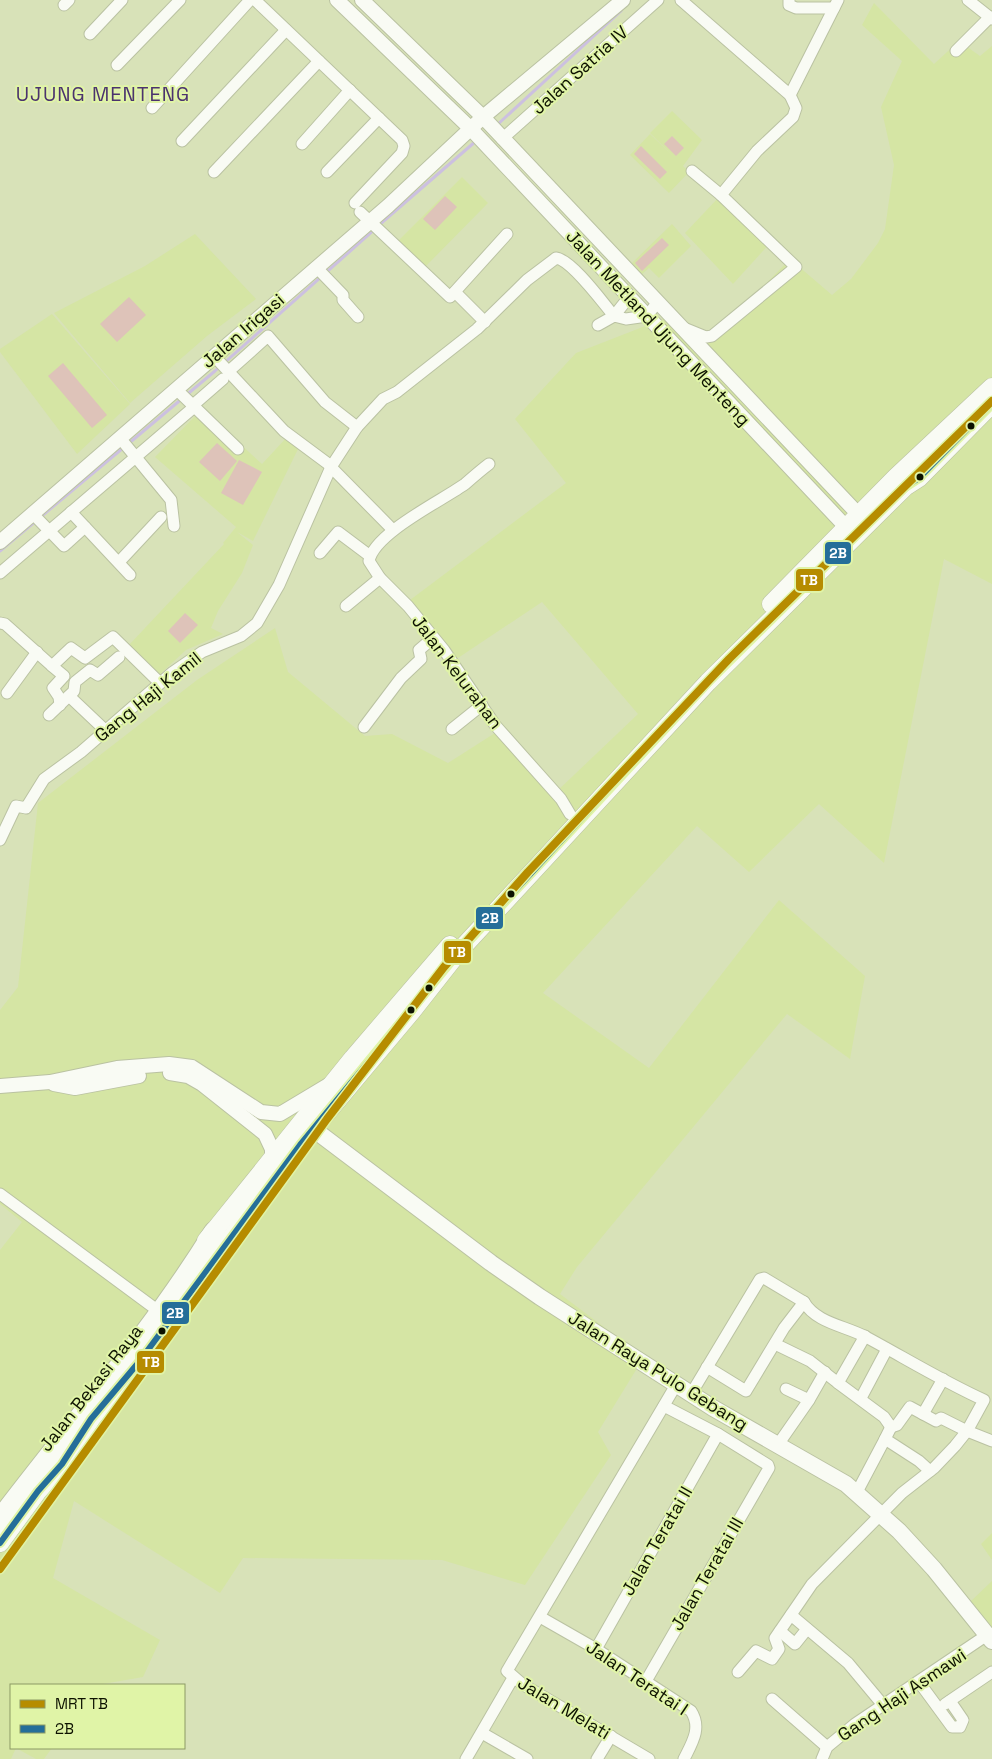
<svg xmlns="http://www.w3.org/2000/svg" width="992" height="1759" font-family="'Space Grotesk',sans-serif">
<rect width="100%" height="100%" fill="#d8e2b8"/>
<!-- built -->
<g fill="#d5e5a4">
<polygon points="874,3 934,64 959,41 980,56 992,46 992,584 944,559 884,863 819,804 749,872 697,826 543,993 649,1068 779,900 865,976 850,1059 787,1014 577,1267 560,1294 644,1357 598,1432 611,1455 525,1585 442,1560 243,1558 220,1593 74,1501 53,1578 160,1640 143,1677 97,1685 11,1685 11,1748 52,1748 44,1759 36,1759 16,1748 11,1759 0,1759 0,1250 22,1222 0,1204 0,1010 18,987 38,803 197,680 275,628 288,672 365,736 392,734 448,763 495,733 553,795 638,714 542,602 452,662 406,603 566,483 515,419 576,353 676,314 706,344 749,305 748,302 790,259 832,295 851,279 878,243 885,229 894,165 881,107 902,61 862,25"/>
<polygon points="672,111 702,140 683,166 689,172 669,193 630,155 650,134 674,157 650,133"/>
<polygon points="462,177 488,203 424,268 398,241"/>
<polygon points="720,196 772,241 733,284 685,233"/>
<polygon points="672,224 691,246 659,278 649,268 641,275 631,264"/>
<polygon points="195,234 256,299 207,336 130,403 54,313 145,266"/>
<polygon points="52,314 130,404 77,454 0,352 0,349"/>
<polygon points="202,409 262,464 288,436 300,445 253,541 237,532 253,545 242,573 218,611 211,628 223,634 186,650 159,675 129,645 224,544 223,543 236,527 155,457"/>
<polygon points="992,1533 992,1560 981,1544"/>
<polygon points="992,1581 992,1632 969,1603"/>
</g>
<!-- green -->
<g fill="#dec3b9">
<polygon points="672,136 684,148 676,156 664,144"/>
<polygon points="641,146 667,172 660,179 634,154"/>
<polygon points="445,196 457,207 435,230 423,219"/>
<polygon points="662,238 669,245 642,271 635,263"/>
<polygon points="129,297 146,315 117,342 100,324"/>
<polygon points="63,363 107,415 92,428 48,376"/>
<polygon points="217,443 237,461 220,481 199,462"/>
<polygon points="239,460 262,472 243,505 221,493"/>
<polygon points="185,613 198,625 180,643 168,631"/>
</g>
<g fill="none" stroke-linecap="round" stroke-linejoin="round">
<!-- stream -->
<g stroke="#ccc0e0" stroke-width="3">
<polyline points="497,125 621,11"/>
<polyline points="379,225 476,141"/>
<polyline points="128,444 215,371 374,230"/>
<polyline points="0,551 123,448"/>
</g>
<defs>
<g id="minor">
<polyline points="255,0 402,140 404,146 402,153 355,203"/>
<polyline points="681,0 790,95 796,108 793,117 757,151 721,195"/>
<polyline points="789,0 789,5 796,8 834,8"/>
<polyline points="968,0 992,19"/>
<polyline points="64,5 69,0"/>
<polyline points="90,34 122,0"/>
<polyline points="956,51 990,17"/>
<polyline points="117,65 180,0"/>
<polyline points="790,95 838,0"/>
<polyline points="152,108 250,0"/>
<polyline points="502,139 658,0"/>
<polyline points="182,141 286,30"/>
<polyline points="302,144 350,90"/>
<polyline points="214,172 319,61"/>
<polyline points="327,172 379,118"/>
<polyline points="360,212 450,297 507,234"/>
<polyline points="316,267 343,295 343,300 358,317"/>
<polyline points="455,292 485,322"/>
<polyline points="598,325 614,316 626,319 647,316 657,303"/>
<polyline points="684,328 706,337 712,336 796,267 721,195 692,171"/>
<polyline points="214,356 284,431 327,463 393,530"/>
<polyline points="229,371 268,336 325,402 357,427"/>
<polyline points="176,389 238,449"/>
<polyline points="192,406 223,379"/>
<polyline points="120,438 171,500 174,526"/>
<path d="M489 464C481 470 473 477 465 484 443 500 374 533 369 561L380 578 408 606 444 650 495 725 561 799 570 814"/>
<polyline points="71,512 130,575"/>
<polyline points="32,513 64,546 85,527"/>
<polyline points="320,553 338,532 370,556"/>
<polyline points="119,562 161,517"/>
<polyline points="0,573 193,408"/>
<polyline points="346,606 380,578"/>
<polyline points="0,623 5,624 52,666 71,648 85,658 113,637 160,683"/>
<polyline points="52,666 64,676 53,688 59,697 60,705"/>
<polyline points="7,693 37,652"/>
<polyline points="69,696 106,731"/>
<polyline points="49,715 74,691 75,682 90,670 98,675 119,657"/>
<polyline points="364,727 401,678 421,659 419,650 433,638"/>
<polyline points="452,729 482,705"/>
<path d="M0 840 16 806 26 808 44 779 81 752 173 672 202 652 241 636 257 623 279 585 331 467 357 427 383 399 397 392 477 329 527 280 556 258C572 260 603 303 614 316L629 297"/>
<polyline points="0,1194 153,1307"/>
<polyline points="775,1344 810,1361 838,1383 865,1336"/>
<polyline points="707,1367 746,1391 784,1328 804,1302"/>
<polyline points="838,1383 884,1417 891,1427"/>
<polyline points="786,1389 809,1400"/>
<polyline points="691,1394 760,1279 764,1278 804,1302"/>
<polyline points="861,1398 887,1349"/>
<polyline points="923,1414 943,1379"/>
<polyline points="891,1427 897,1425 910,1407 936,1421 941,1418 967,1431 992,1441"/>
<polyline points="891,1427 885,1439 919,1461 930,1471"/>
<polyline points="777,1446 809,1400 825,1372"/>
<polyline points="857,1492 885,1439"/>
<polyline points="791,1615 848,1663 883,1705"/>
<path d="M540 1617 596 1649 691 1711C702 1728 692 1743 684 1759"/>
<polyline points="780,1631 795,1644 807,1629"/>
<polyline points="596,1649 718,1434"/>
<path d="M738 1672 756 1651 772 1659 779 1649 775 1638 812 1584 902 1493 934 1468 955 1446 967 1431 984 1400C944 1382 905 1358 866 1337 846 1326 816 1323 804 1302"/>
<polyline points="646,1681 769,1468 768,1465 718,1434 664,1406"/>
<polyline points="919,1682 952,1727 960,1727 963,1720 950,1701"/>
<polyline points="772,1699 827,1747"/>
<polyline points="945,1704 992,1672"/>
<polyline points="482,1733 527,1759"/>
<polyline points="466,1759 513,1678"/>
<polyline points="597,1759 611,1736"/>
<polyline points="649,1759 522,1684 507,1671 676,1385"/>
<polyline points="822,1759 827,1747 855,1724 987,1635"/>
</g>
<g id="tertiary">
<polyline points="337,0 470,128 846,527"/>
<polyline points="362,0 483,117 859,515"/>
<polyline points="0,542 388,206 483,117 623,0"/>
<polyline points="170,1073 188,1076 202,1084 265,1134 272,1149 272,1159"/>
<polyline points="54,1084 75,1088 139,1076"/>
<polyline points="0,1086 50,1082 117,1068 169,1064 192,1067 261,1112 280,1114 330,1084"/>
</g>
<polyline id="primary" points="304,1122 491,1263 540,1297 713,1408 846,1484 899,1531 934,1569 992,1641"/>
<g id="trunk">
<polyline points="771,604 896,477 992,387"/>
<polyline points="206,1241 353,1058 450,945"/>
<polyline points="0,1543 38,1491 62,1464 91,1419 139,1362 300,1145 413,1010 461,949 708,682 905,487 919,478 992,404"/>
</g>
<path id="motorway" d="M0 1519C72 1424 151 1334 214 1232"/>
</defs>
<!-- minor casing -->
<use href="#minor" stroke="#bac2a2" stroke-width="13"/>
<!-- tertiary casing -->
<use href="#tertiary" stroke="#bac2a2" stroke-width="16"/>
<!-- primary casing -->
<use href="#primary" stroke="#bac2a2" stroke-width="18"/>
<!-- trunk casing -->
<use href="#trunk" stroke="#bac2a2" stroke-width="19"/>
<!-- motorway casing -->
<use href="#motorway" stroke="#bac2a2" stroke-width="22"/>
<!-- minor -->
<use href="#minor" stroke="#f9fbf4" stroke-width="11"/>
<!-- tertiary -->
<use href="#tertiary" stroke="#f9fbf4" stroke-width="14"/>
<!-- primary -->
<use href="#primary" stroke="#f9fbf4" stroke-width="16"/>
<!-- trunk -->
<use href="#trunk" stroke="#f9fbf4" stroke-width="18"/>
<!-- motorway -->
<use href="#motorway" stroke="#f9fbf4" stroke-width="20"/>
<defs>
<polyline id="bus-1" points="0,1543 38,1491 62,1464 91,1419 139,1362 300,1145 461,949 708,682 905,487 919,478 992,404"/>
</defs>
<!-- bus-1 casing -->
<use href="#bus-1" stroke="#e0f4a7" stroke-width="10"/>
<!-- bus-1 -->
<use href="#bus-1" stroke="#256e99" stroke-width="6"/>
<defs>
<polyline id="metro-1" points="0,1569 327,1119 444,967 528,872 729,659 992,401"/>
</defs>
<!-- metro-1 casing -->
<use href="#metro-1" stroke="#e0f4a7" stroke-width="11"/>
<!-- metro-1 -->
<use href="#metro-1" stroke="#b68c00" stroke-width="8"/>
</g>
<!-- markers -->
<g fill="#0d1200" stroke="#e0f4a7" stroke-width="2">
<circle cx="971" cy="426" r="4.5"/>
<circle cx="920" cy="477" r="4.5"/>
<circle cx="511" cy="894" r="4.5"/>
<circle cx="429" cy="988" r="4.5"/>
<circle cx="411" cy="1010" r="4.5"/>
<circle cx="162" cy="1331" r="4.5"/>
</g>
<g text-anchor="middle" stroke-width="4" stroke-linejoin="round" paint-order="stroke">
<!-- street labels -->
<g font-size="18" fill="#0d1200" stroke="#e0f4a7">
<text transform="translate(580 70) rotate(-42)" y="6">Jalan Satria IV</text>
<text transform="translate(658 328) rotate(47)" y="6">Jalan Metland Ujung Menteng</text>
<text transform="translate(243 331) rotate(-41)" y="6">Jalan Irigasi</text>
<text transform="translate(457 672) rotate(53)" y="6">Jalan Kelurahan</text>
<text transform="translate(148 697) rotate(-39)" y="6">Gang Haji Kamil</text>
<text transform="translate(658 1371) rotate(32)" y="6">Jalan Raya Pulo Gebang</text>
<text transform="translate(91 1388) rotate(-52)" y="6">Jalan Bekasi Raya</text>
<text transform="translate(657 1541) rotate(-60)" y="6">Jalan Teratai II</text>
<text transform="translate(707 1574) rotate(-60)" y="6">Jalan Teratai III</text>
<text transform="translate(637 1678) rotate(34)" y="6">Jalan Teratai I</text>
<text transform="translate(902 1695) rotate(-34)" y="6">Gang Haji Asmawi</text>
<text transform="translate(564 1708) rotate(31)" y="6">Jalan Melati</text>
</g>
<!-- quarter labels -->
<g font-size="20" letter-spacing="1" fill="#4b336e" stroke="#e0f4a7">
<text x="103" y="101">UJUNG MENTENG</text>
</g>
</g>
<g stroke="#e0f4a7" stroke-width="2">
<rect x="824" y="541" width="28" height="24" rx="5" fill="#256e99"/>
<rect x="795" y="568" width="29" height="24" rx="5" fill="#b68c00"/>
<rect x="475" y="906" width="29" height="24" rx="5" fill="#256e99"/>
<rect x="443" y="940" width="29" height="24" rx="5" fill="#b68c00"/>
<rect x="161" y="1301" width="29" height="24" rx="5" fill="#256e99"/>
<rect x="136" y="1350" width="29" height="24" rx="5" fill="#b68c00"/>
</g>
<g font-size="14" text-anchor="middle" font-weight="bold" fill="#fff">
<text x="838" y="558">2B</text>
<text x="809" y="585">TB</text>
<text x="490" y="923">2B</text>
<text x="457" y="957">TB</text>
<text x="175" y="1318">2B</text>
<text x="151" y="1367">TB</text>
</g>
<!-- legend -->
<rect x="10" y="1684" width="175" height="65" fill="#e0f4a7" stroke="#8c9a64"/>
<rect x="20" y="1700" width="25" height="8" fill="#b68c00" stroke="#8c9a64"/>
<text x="55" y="1709" font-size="15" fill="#0d1200">MRT TB</text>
<rect x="20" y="1725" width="25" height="8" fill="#256e99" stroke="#8c9a64"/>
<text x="55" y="1734" font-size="15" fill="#0d1200">2B</text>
</svg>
